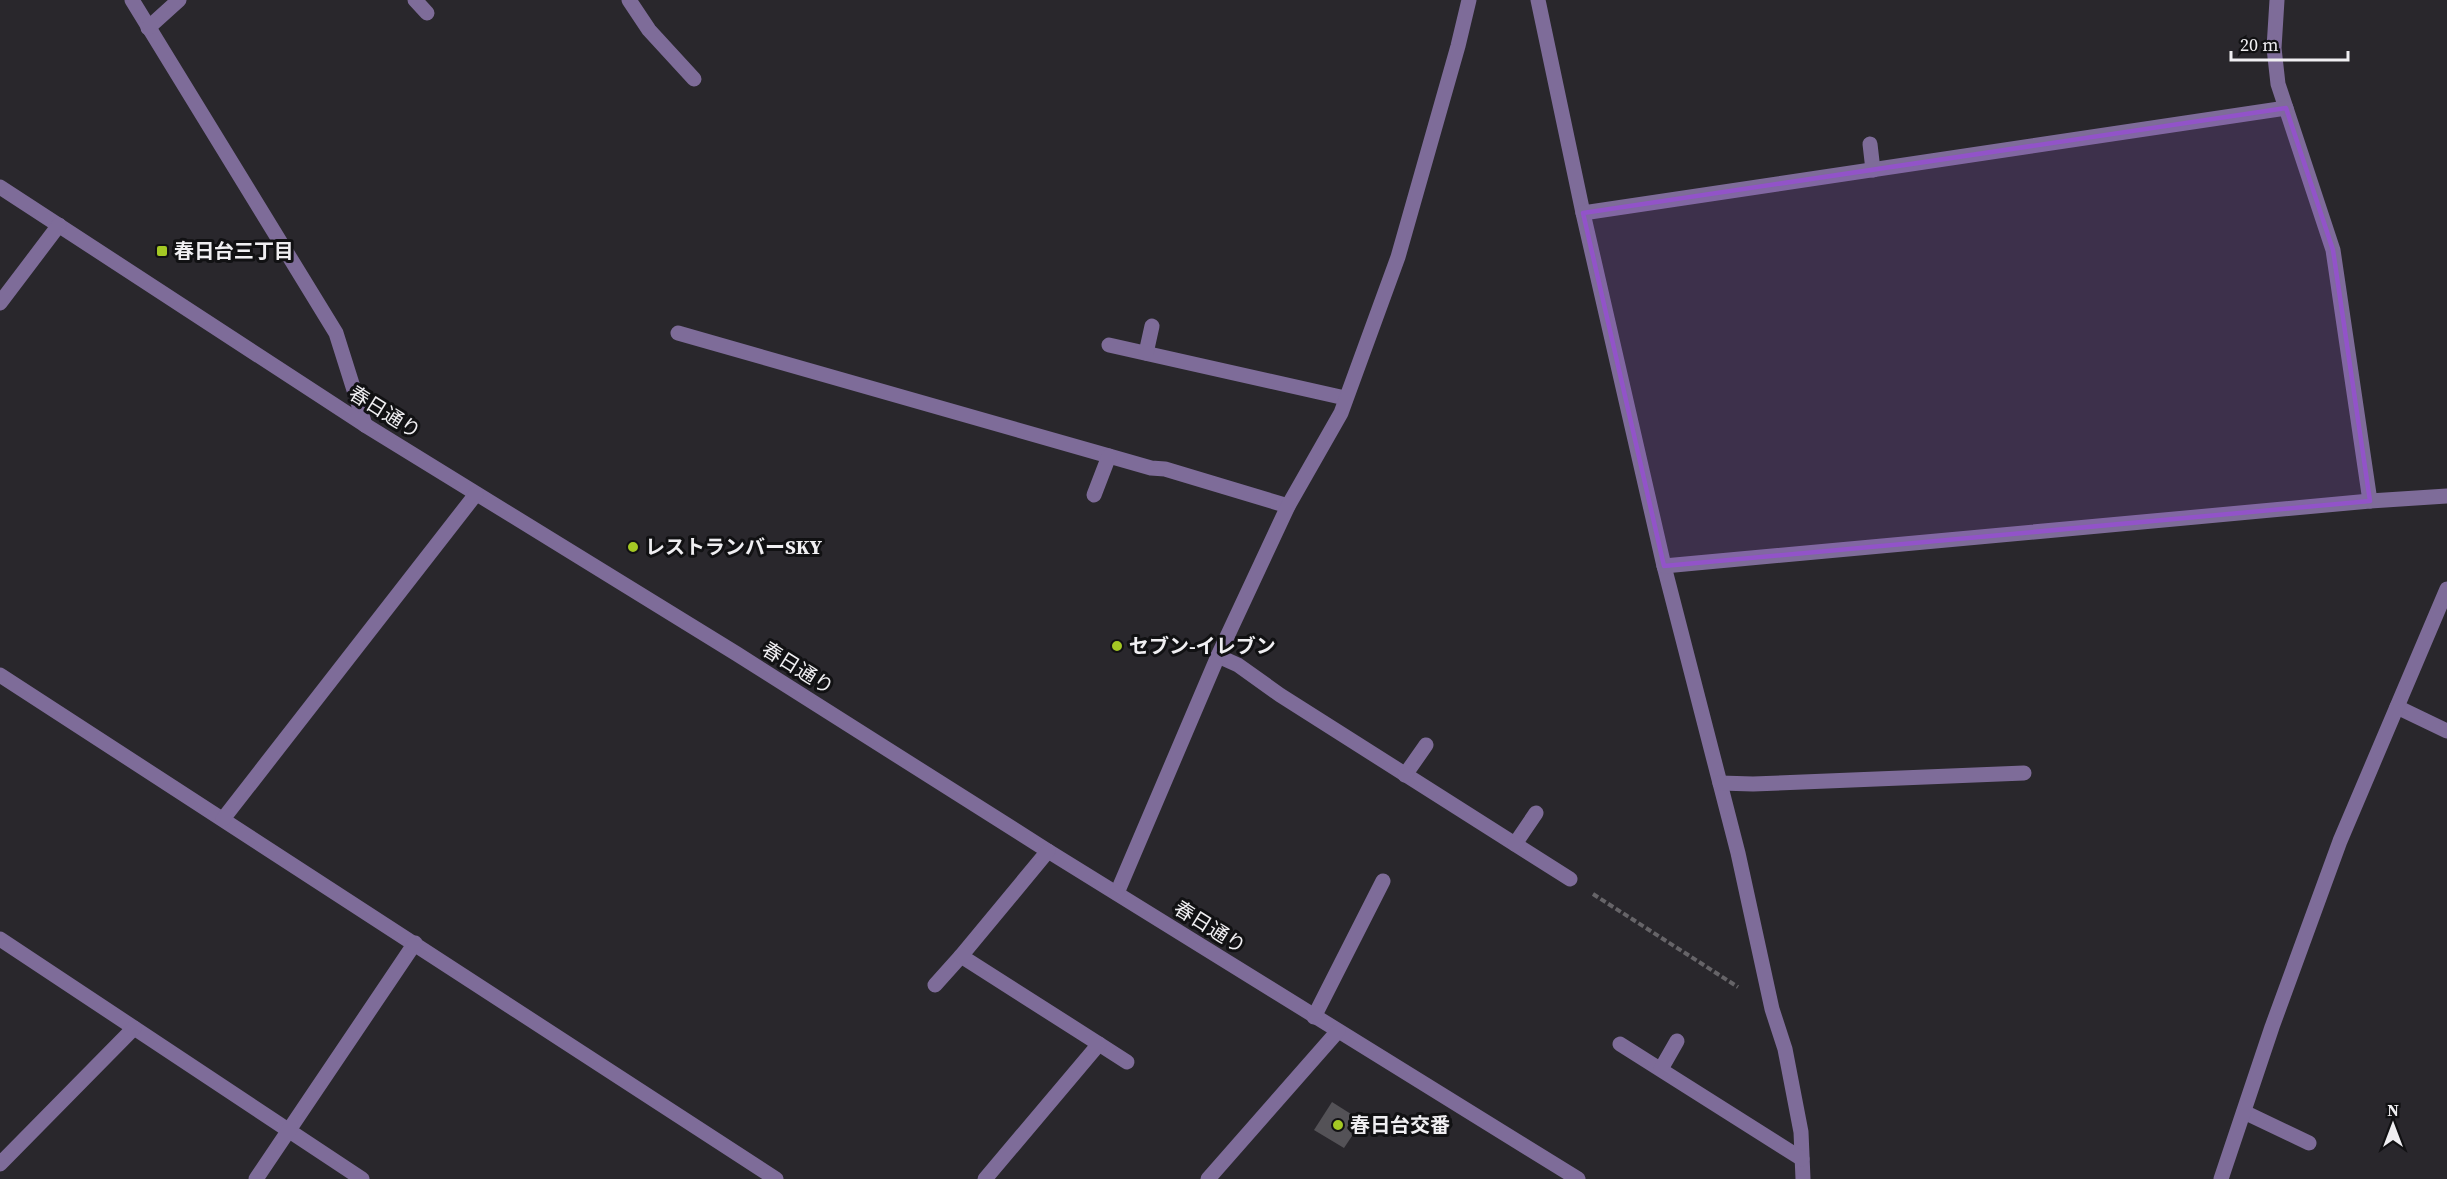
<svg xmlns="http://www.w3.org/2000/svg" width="2447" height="1179" font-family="'Source Serif 4','Noto Sans JP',serif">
<rect width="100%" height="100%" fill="#29272c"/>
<!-- building -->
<polygon fill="#545257" points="1332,1102 1362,1121 1344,1148 1314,1130"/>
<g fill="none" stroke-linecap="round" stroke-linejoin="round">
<!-- path -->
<polyline stroke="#666468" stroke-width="4" stroke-dasharray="6 3" stroke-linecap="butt" points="1593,894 1738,987"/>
<!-- minor -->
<g stroke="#7e6c99" stroke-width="15">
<polyline points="132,0 336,333 365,425"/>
<polyline points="415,0 427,13"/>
<polyline points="629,0 649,30 694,79"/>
<polyline points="1538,0 1583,213 1664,566 1738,853 1772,1009 1785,1049 1801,1132 1803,1179"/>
<polyline points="2277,0 2274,48 2278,84 2333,250 2370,501"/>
<polyline points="148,28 179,0"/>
<polyline points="1870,144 1873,170"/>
<polyline points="0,187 365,425 737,654 1048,851 1578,1179"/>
<polyline points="1583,213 2286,108"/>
<polyline points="0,303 59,225"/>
<polyline points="678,333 1109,456 1151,468 1165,469 1288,506"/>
<polyline points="1109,345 1345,398"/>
<polyline points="1146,353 1152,326"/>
<polyline points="1094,495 1109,456"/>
<polyline points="1664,566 2370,501 2447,496"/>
<polyline points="1218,656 1238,665 1280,695 1570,879"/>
<polyline points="0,675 776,1179"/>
<polyline points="2397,707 2447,731"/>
<polyline points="1405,775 1426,745"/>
<polyline points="1720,783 1753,784 2024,773"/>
<polyline points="223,819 476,494"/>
<polyline points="1515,844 1536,813"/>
<polyline points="1117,893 1218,656 1288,506 1341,413 1398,257 1458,46 1469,0"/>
<polyline points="0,939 362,1179"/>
<polyline points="935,985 961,956"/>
<polyline points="1314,1017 1383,881"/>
<polyline points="1099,1044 1127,1062"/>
<polyline points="1620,1044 1802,1159"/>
<polyline points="1661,1069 1677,1041"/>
<polyline points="2244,1112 2309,1143"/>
<polyline points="0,1164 134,1028"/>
<polyline points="256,1179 415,943"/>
<polyline points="985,1179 1099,1044 961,956 1048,851"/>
<polyline points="1208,1179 1338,1031"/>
<polyline points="2221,1179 2272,1027 2340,841 2447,589"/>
</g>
</g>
<!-- marked area -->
<path fill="#9253c9" fill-opacity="0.2" stroke="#9253c9" stroke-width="4.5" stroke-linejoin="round" d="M2286 108 2333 250 2370 501 1664 566 1583 213Z"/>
<!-- markers -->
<g fill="#a4c824" stroke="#111113" stroke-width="2">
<rect x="156" y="245" width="12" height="12" rx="3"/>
<circle cx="633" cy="547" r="6"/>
<circle cx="1117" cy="646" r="6"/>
<circle cx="1338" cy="1125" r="6"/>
</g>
<g text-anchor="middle" stroke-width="6" stroke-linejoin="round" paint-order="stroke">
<!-- poi labels -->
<g font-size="20" font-weight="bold" fill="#f0eff2" stroke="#111113" text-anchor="start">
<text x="174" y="258">春日台三丁目</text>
<text x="645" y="554">レストランバーSKY</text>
<text x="1129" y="653">セブン-イレブン</text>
<text x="1350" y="1132">春日台交番</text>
</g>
<!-- street labels -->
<g font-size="20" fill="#f0eff2" stroke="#111113">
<text transform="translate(385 412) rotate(32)" y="7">春日通り</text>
<text transform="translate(798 668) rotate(32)" y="7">春日通り</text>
<text transform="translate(1210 927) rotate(32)" y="7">春日通り</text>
</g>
</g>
<!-- north arrow -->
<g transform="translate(2393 1125)" stroke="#111113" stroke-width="4.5" paint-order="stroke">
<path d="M0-4.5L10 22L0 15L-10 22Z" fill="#f0eff2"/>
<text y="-9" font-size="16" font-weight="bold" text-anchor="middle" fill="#f0eff2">N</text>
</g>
<!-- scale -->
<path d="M2231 51v9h117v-9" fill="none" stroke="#f0eff2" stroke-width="3"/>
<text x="2240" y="51" font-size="18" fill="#f0eff2" stroke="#111113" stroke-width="4.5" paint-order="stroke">20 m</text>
</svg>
